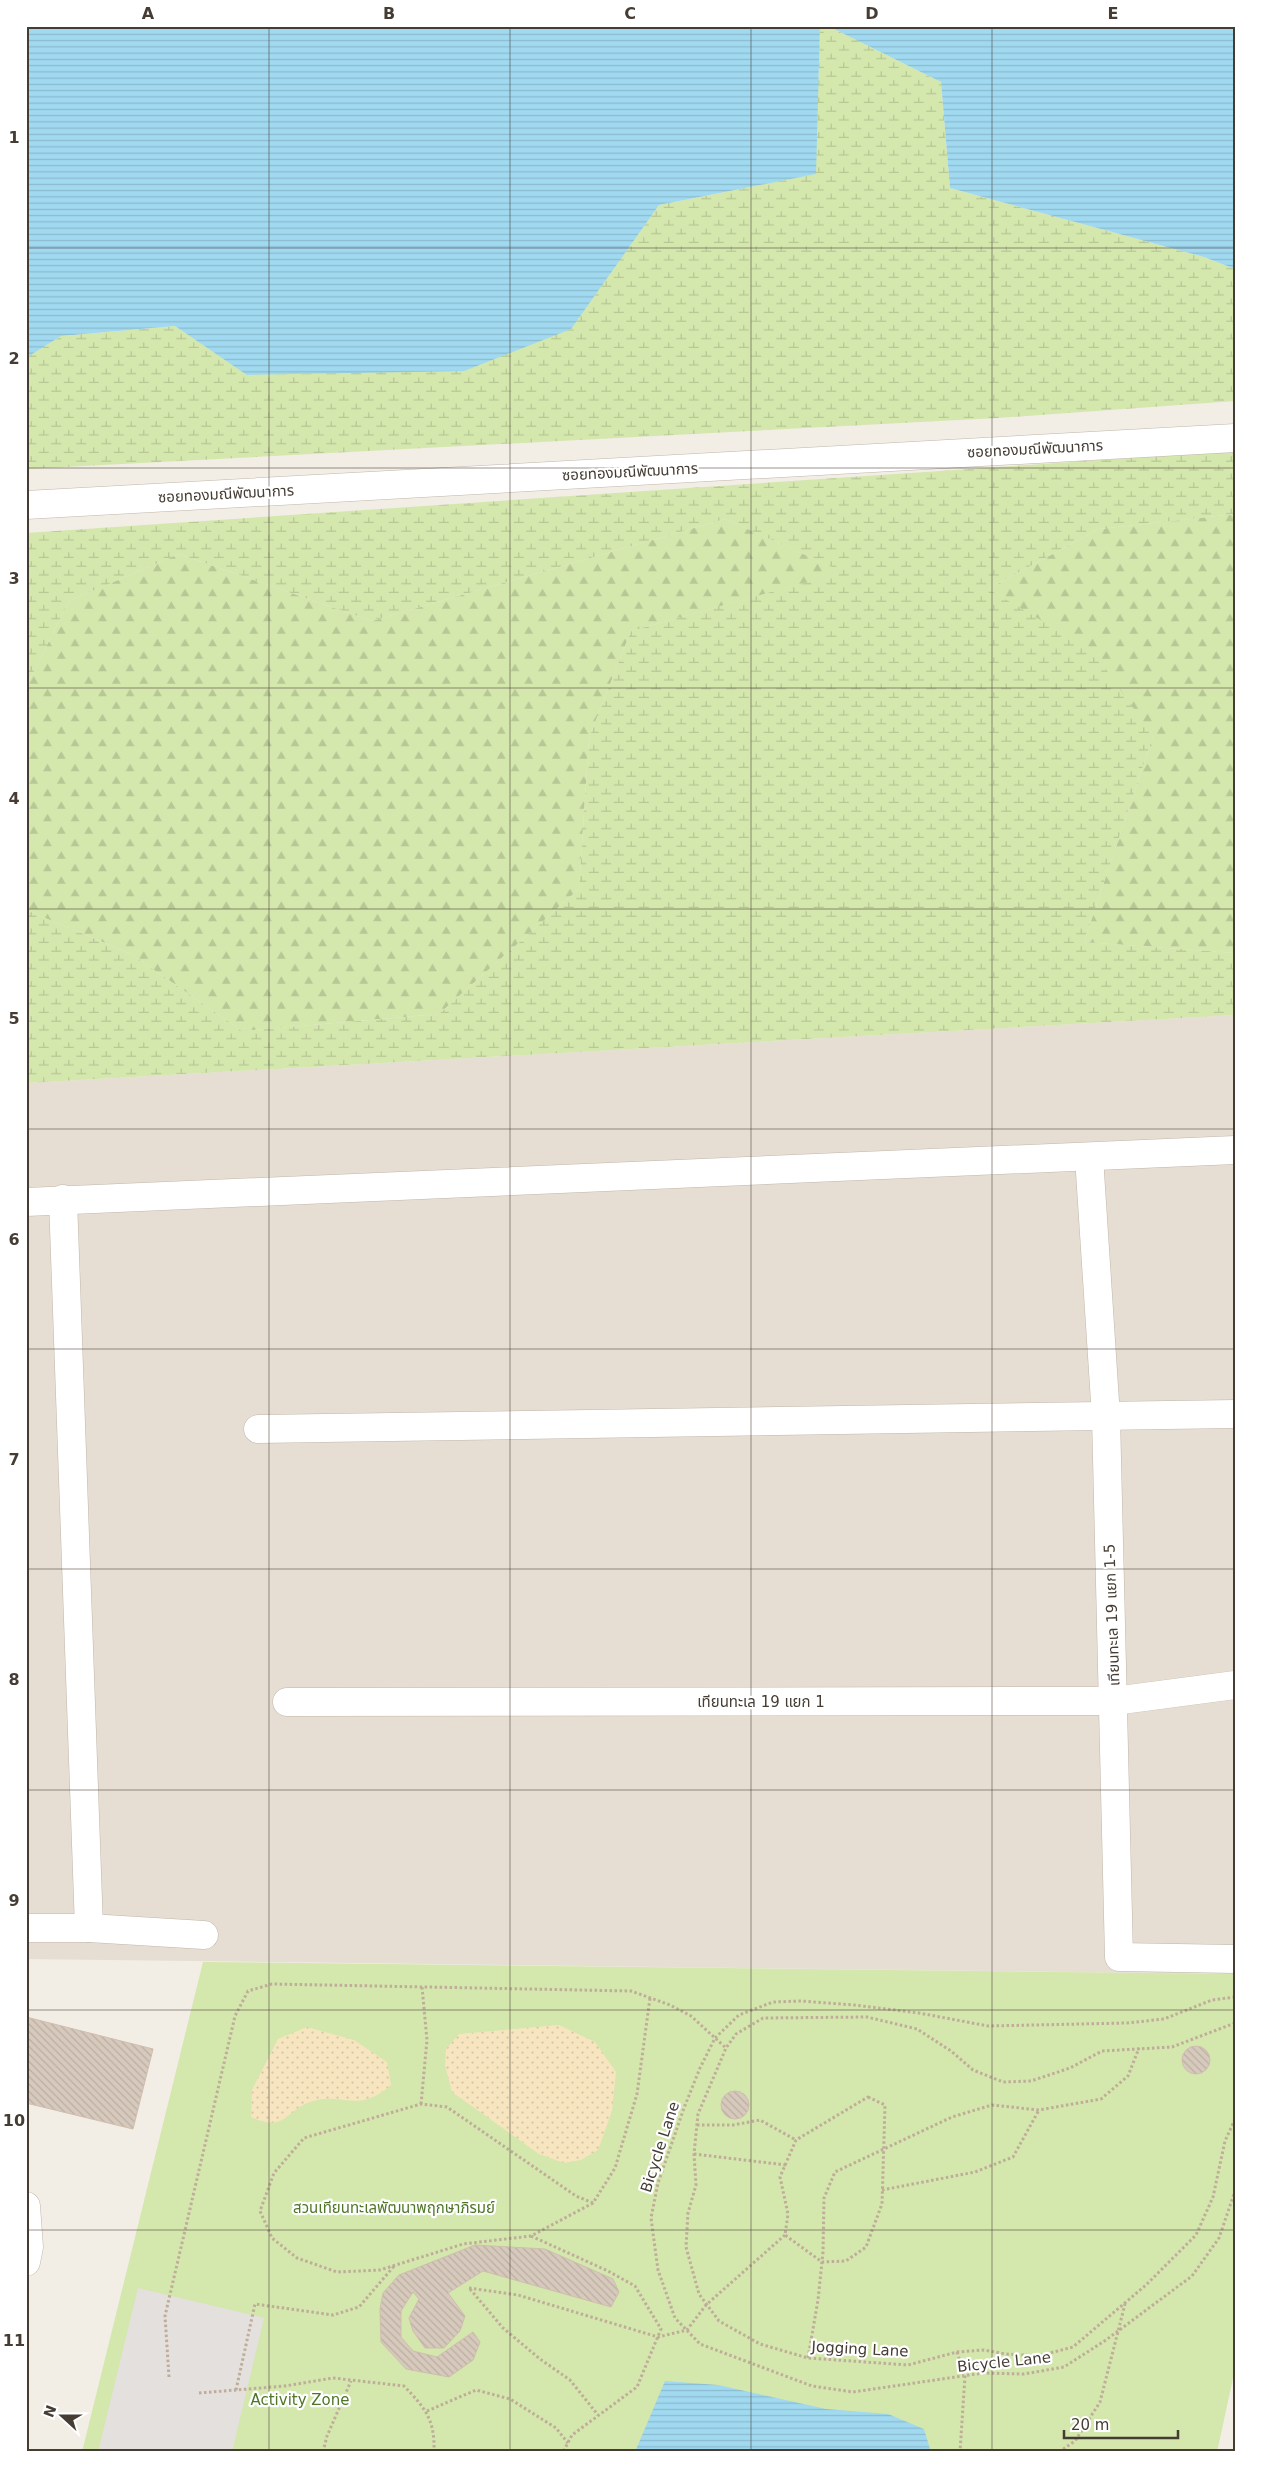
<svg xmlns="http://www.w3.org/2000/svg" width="1261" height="2478" font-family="'DejaVu Sans','Noto Sans Thai',sans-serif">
<defs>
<pattern id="forest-firs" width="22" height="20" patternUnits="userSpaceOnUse" patternTransform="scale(1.25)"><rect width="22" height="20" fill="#d4e7ad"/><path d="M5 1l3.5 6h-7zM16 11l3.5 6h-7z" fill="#b7c795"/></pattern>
<pattern id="wetland-marsh" width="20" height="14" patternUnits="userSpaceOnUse" patternTransform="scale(1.25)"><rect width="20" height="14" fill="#d4e7ad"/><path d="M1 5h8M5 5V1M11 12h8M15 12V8" fill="none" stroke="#b7c795"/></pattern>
<pattern id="sand-dots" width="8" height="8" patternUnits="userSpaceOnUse" patternTransform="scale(1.25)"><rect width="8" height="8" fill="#f7e5c0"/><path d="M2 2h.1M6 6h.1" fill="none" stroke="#d5c5a6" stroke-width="1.8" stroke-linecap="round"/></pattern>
<pattern id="water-rules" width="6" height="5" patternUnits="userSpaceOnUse" patternTransform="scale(1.25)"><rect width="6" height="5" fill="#a0d9f0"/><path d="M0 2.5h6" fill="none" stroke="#8bbbce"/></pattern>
<pattern id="building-back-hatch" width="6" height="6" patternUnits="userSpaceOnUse" patternTransform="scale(1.25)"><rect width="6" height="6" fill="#d7cabd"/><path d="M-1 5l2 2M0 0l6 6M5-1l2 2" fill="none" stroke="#baaea3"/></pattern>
</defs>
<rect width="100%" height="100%" fill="#f2ede5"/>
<!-- residential -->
<polygon fill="#e6ded3" points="1235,1015 1235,1974 26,1959 26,1083"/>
<!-- green -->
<polygon fill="#d4e7ad" points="203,1962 1235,1974 1235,2369 1217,2452 82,2452"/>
<!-- forest -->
<g fill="url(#forest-firs)">
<polygon points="1235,514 1235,953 1084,942 1153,736 988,589 1099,529"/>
<polygon points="725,519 844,572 631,631 589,738 579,889 439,1014 242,1031 131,954 26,910 26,687 69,601 179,554 372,621"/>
</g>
<!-- wetland -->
<g fill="url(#wetland-marsh)">
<polygon points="820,26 828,26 941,82 950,188 1204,257 1235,269 1235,401 997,418 26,469 26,358 61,336 175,326 248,375 570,329 659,205 815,174"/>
<polygon points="1235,451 1235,514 1099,529 988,589 1093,651 1153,736 1084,942 1235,953 1235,1015 26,1083 26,910 131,954 242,1031 439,1014 579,889 589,738 631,631 843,572 725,519 372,621 179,554 69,601 26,687 26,533"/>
</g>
<!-- sand -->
<g fill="url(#sand-dots)">
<polygon points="559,2025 595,2042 616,2072 612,2111 598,2150 581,2160 564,2163 539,2154 452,2092 445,2065 446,2049 459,2034"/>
<path d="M307 2027 354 2040 387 2062 391 2085C357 2115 341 2091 310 2102 285 2111 285 2133 251 2117L252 2090 278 2039Z"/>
</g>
<!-- parking -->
<polygon fill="#e3e0dd" points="138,2288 264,2318 232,2452 98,2452"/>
<!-- water -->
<g fill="url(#water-rules)">
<polygon points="26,26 820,26 816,174 659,205 571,329 464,371 247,375 175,326 61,336 26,358"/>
<polygon points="828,26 1235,26 1235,269 1204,257 950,188 941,82"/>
<polygon points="665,2381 718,2385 826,2409 888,2414 924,2429 930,2449 929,2452 635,2452"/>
</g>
<!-- building -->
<g fill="url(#building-back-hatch)" stroke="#cfbead">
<polygon points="26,2017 153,2049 133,2129 26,2103"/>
<circle cx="1196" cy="2060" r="14"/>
<circle cx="735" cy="2105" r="14"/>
<polygon points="475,2245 545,2249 613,2279 619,2292 611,2307 483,2271 448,2293 465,2316 460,2331 444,2348 425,2348 413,2331 409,2318 419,2299 413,2292 401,2311 401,2337 413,2351 437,2357 473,2332 480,2342 473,2360 449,2377 406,2369 381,2342 380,2309 383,2293 399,2275"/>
</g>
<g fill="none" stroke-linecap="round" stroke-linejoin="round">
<defs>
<g id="minor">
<polyline points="26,505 1235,438"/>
<polyline points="1089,1157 1106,1417 1119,1957 1235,1959"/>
<polyline points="63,1199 89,1928"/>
<polyline points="26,1202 1235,1150"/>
<polyline points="258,1429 1235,1414"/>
<polyline points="287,1702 1114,1701 1235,1685"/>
<polyline points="26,1928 89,1928 204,1935"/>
<polyline points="26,2206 29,2247 26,2262"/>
</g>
</defs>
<!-- minor casing -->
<use href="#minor" stroke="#c1b6aa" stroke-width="29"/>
<!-- path -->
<g stroke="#bfad99" stroke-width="3" stroke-dasharray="2.5 2.5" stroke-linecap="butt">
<polyline points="1235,1997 1212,2000 1164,2019 1127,2023 988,2026 919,2013 854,2005 801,2001 773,2002 739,2015 715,2038 700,2068 684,2108 658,2183 651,2218 658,2270 675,2318 700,2344 812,2386 853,2392 983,2373 1024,2374 1064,2367 1106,2340 1192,2276 1219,2238 1235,2191"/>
<polyline points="1235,2023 1172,2047 1102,2051 1070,2068 1031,2081 1003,2082 973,2070 951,2051 917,2029 867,2017 763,2018 736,2034 726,2048 698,2114 694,2154 696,2185 688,2213 686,2247 699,2294 719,2321 760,2344 808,2358 908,2365 957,2352 984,2350 1006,2354 1038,2356 1073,2347 1146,2285 1196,2235 1213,2197 1225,2141 1235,2119"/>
<polygon points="868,2097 885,2105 882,2204 866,2247 846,2261 822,2262 785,2235 788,2214 780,2177 796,2140"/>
<polyline points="421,2104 427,2040 422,1987"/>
<polyline points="697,2125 733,2125 760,2120 796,2140"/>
<polyline points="694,2154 786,2165"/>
<polyline points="882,2190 975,2172 1013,2157 1039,2110"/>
<polyline points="593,2203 576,2196 447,2107 421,2104 304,2138 274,2173 260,2211 272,2238 297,2258 337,2272 380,2270 463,2244 531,2236 593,2203 615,2168 637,2094 650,1998"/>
<polyline points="531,2236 608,2271 635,2286 661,2329 637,2387 572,2435 563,2452"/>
<polyline points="469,2288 518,2295 658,2337 687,2330 706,2305 785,2235"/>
<polyline points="470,2289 503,2328 540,2359 570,2380 598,2415"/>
<polyline points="957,2352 965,2376 960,2452"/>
<polyline points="808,2358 818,2300 823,2252 824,2198 835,2172 952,2117 992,2105 1039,2110 1101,2099 1128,2076 1139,2048"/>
<polyline points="169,2377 165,2316 235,2016 248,1991 272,1984 631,1991 670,2005 691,2016 726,2048"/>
<polyline points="236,2390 255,2304 333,2315 359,2307 395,2265"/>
<path d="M199 2393 285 2386 333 2378 404 2386C425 2408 435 2419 434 2452"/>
<polyline points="427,2411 476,2390 510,2399 556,2428 568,2443"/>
<polyline points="323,2452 327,2436 351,2381"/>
<polyline points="1059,2452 1075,2441 1100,2402 1125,2304"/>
</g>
<!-- minor -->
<use href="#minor" stroke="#fff" stroke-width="28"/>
</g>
<!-- grid -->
<path fill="none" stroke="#453c34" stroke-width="1" stroke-opacity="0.55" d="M269 26V2452M510 26V2452M751 26V2452M992 26V2452M26 248H1235M26 468H1235M26 688H1235M26 909H1235M26 1129H1235M26 1349H1235M26 1569H1235M26 1790H1235M26 2010H1235M26 2230H1235"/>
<g text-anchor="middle" stroke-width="4.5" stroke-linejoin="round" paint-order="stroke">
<!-- street labels -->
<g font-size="15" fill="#453c34" stroke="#fff">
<text transform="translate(1035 449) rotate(-3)" y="5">ซอยทองมณีพัฒนาการ</text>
<text transform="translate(630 472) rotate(-3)" y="5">ซอยทองมณีพัฒนาการ</text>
<text transform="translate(226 494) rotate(-3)" y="5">ซอยทองมณีพัฒนาการ</text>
<text transform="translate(1112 1615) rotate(-92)" y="5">เทียนทะเล 19 แยก 1-5</text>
<text x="761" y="1707">เทียนทะเล 19 แยก 1</text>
<text transform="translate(660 2147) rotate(-72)" y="5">Bicycle Lane</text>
<text transform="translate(860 2349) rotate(3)" y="5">Jogging Lane</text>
<text transform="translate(1004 2362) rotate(-6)" y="5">Bicycle Lane</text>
</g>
<!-- park labels -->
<g font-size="15" fill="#4f7628" stroke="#fff">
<text x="394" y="2213">สวนเทียนทะเลพัฒนาพฤกษาภิรมย์</text>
<text x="300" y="2405">Activity Zone</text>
</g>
</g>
<!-- border -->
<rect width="1261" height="2478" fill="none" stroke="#ffffff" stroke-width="55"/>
<!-- north arrow -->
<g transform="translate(62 2416) rotate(291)" stroke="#ffffff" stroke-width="4" paint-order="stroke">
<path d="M0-4L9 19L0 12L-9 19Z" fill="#453c34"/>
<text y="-8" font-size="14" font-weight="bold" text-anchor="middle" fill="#453c34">N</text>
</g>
<!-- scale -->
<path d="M1064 2430v8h114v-8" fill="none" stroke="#453c34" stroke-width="2.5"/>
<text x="1071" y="2430" font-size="15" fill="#453c34" stroke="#ffffff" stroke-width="4" paint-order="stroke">20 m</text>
<rect x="28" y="28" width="1206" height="2422" fill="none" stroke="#453c34" stroke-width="2"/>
<g font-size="16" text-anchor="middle" font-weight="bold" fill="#453c34">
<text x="148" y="19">A</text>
<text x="389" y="19">B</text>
<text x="630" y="19">C</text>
<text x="872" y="19">D</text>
<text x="1113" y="19">E</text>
<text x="14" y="143">1</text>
<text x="14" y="364">2</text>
<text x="14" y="584">3</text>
<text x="14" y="804">4</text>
<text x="14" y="1024">5</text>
<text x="14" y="1245">6</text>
<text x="14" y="1465">7</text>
<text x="14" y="1685">8</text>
<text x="14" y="1906">9</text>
<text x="14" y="2126">10</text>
<text x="14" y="2346">11</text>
</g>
</svg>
